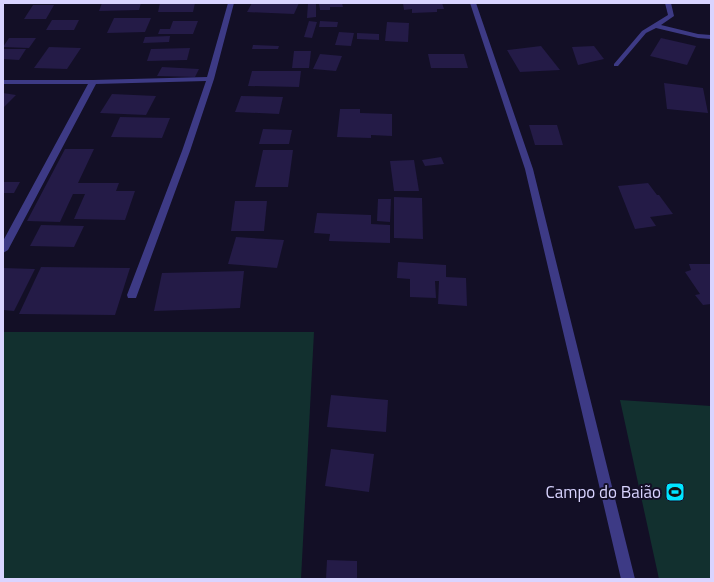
<svg xmlns="http://www.w3.org/2000/svg" width="714" height="582" font-family="'Titillium Web',sans-serif">
<rect width="100%" height="100%" fill="#130f26"/>
<!-- green -->
<g fill="#12302f">
<polygon points="3,332 314,332 301,579 3,579"/>
<polygon points="620,400 711,406 711,579 659,579"/>
</g>
<!-- building -->
<g fill="#241b47">
<polygon points="102,3 141,3 139,10 99,11"/>
<polygon points="160,3 195,3 193,12 158,12"/>
<polygon points="252,3 299,3 294,14 247,12"/>
<polygon points="308,3 316,3 316,17 307,18"/>
<polygon points="319,3 342,3 343,7 330,7 330,10 320,10"/>
<polygon points="403,3 442,3 444,9 437,9 437,12 412,13 412,9 404,10"/>
<polygon points="33,5 54,5 46,19 24,19"/>
<polygon points="114,18 151,18 145,32 107,33"/>
<polygon points="52,20 79,20 74,30 46,30"/>
<polygon points="173,21 198,21 193,34 158,34 160,29 170,29"/>
<polygon points="309,21 317,22 312,38 304,37"/>
<polygon points="320,21 338,22 337,27 319,27"/>
<polygon points="387,22 409,23 408,42 385,41"/>
<polygon points="339,32 354,33 351,46 335,45"/>
<polygon points="357,33 379,34 379,40 357,39"/>
<polygon points="170,36 169,42 143,43 145,37"/>
<polygon points="9,38 36,38 29,48 3,47"/>
<polygon points="661,38 696,46 687,65 650,56"/>
<polygon points="253,45 279,46 278,49 252,49"/>
<polygon points="541,46 560,70 520,72 507,50"/>
<polygon points="594,46 604,59 578,65 572,47"/>
<polygon points="49,47 81,48 67,69 34,68"/>
<polygon points="190,48 187,60 147,61 151,49"/>
<polygon points="3,49 26,49 19,60 3,59"/>
<polygon points="294,51 311,51 309,68 292,68"/>
<polygon points="320,54 342,56 336,71 313,69"/>
<polygon points="428,54 464,54 468,68 431,68"/>
<polygon points="162,67 199,69 195,77 157,76"/>
<polygon points="252,71 301,71 299,87 248,86"/>
<polygon points="664,83 703,88 708,113 667,109"/>
<polygon points="3,93 16,95 3,108"/>
<polygon points="112,94 156,96 146,115 100,113"/>
<polygon points="241,96 283,97 279,114 235,112"/>
<polygon points="340,109 360,109 360,113 392,114 392,136 371,135 371,138 337,137"/>
<polygon points="120,117 170,118 162,138 111,137"/>
<polygon points="529,125 557,125 563,145 535,145"/>
<polygon points="263,129 292,130 289,144 259,144"/>
<polygon points="65,149 94,149 78,183 119,183 116,191 135,191 125,220 74,219 85,194 73,194 60,222 27,221"/>
<polygon points="263,150 293,150 288,187 255,187"/>
<polygon points="441,157 444,164 425,166 422,160"/>
<polygon points="414,160 419,191 394,191 390,161"/>
<polygon points="3,182 20,182 14,193 3,193"/>
<polygon points="648,183 657,195 659,195 673,214 650,217 656,226 635,229 618,186"/>
<polygon points="394,197 422,198 423,239 394,238"/>
<polygon points="378,199 391,199 390,222 377,221"/>
<polygon points="235,201 267,201 264,231 231,231"/>
<polygon points="317,213 371,215 371,224 390,225 390,243 329,241 330,234 314,233"/>
<polygon points="41,225 84,226 74,247 30,246"/>
<polygon points="236,237 284,240 277,268 228,264"/>
<polygon points="398,262 446,265 446,277 466,278 467,306 438,304 439,281 435,281 436,298 410,297 410,279 397,278"/>
<polygon points="689,264 711,264 711,304 703,305 695,295 700,294 685,272 691,270"/>
<polygon points="41,267 130,268 115,315 19,314"/>
<polygon points="3,268 35,269 14,311 3,310"/>
<polygon points="244,271 240,308 154,311 162,273"/>
<polygon points="331,395 388,400 386,432 327,427"/>
<polygon points="331,449 374,454 369,492 325,486"/>
<polygon points="327,560 357,561 357,579 326,579"/>
</g>
<g fill="none" stroke-linecap="round" stroke-linejoin="round">
<!-- street -->
<g fill="#3d3a85" fill-rule="evenodd">
<polygon points="228,3 234,3 214,79 190,151 136,298 128,298 127,295 182,151 206,81 96,84 8,250 3,253 3,241 88,84 3,84 3,80 93,80 207,77"/>
<polygon points="470,3 476,3 533,169 635,579 621,579 525,169"/>
<polygon points="665,3 671,3 674,16 661,25 698,34 711,35 711,39 698,38 656,28 646,33 618,66 614,66 614,64 642,31 668,15"/>
</g>
</g>
<!-- icons -->
<defs>
<symbol id="stadium-square" viewBox="-11 -11 22 22"><rect x="-9" y="-9" width="18" height="18" rx="4" fill="#00e5ff" stroke="#130f26"/><path d="M0-5a6.5 5 0 1 0 0 10a6.5 5 0 1 0 0-10ZM-3.5-1.8h7v3.6h-7Z" fill="#111"/></symbol>
</defs>
<g fill-rule="evenodd">
<use href="#stadium-square" x="664" y="481" width="22" height="22"/>
</g>
<g text-anchor="middle" stroke-width="4" stroke-linejoin="round" paint-order="stroke">
<!-- near-poi labels -->
<g font-size="17" fill="#d9d4ff" stroke="#130f26" text-anchor="end">
<text x="661" y="498">Campo do Baião</text>
</g>
</g>
<!-- border -->
<rect width="714" height="582" fill="none" stroke="#d9d4ff" stroke-width="8"/>
</svg>
